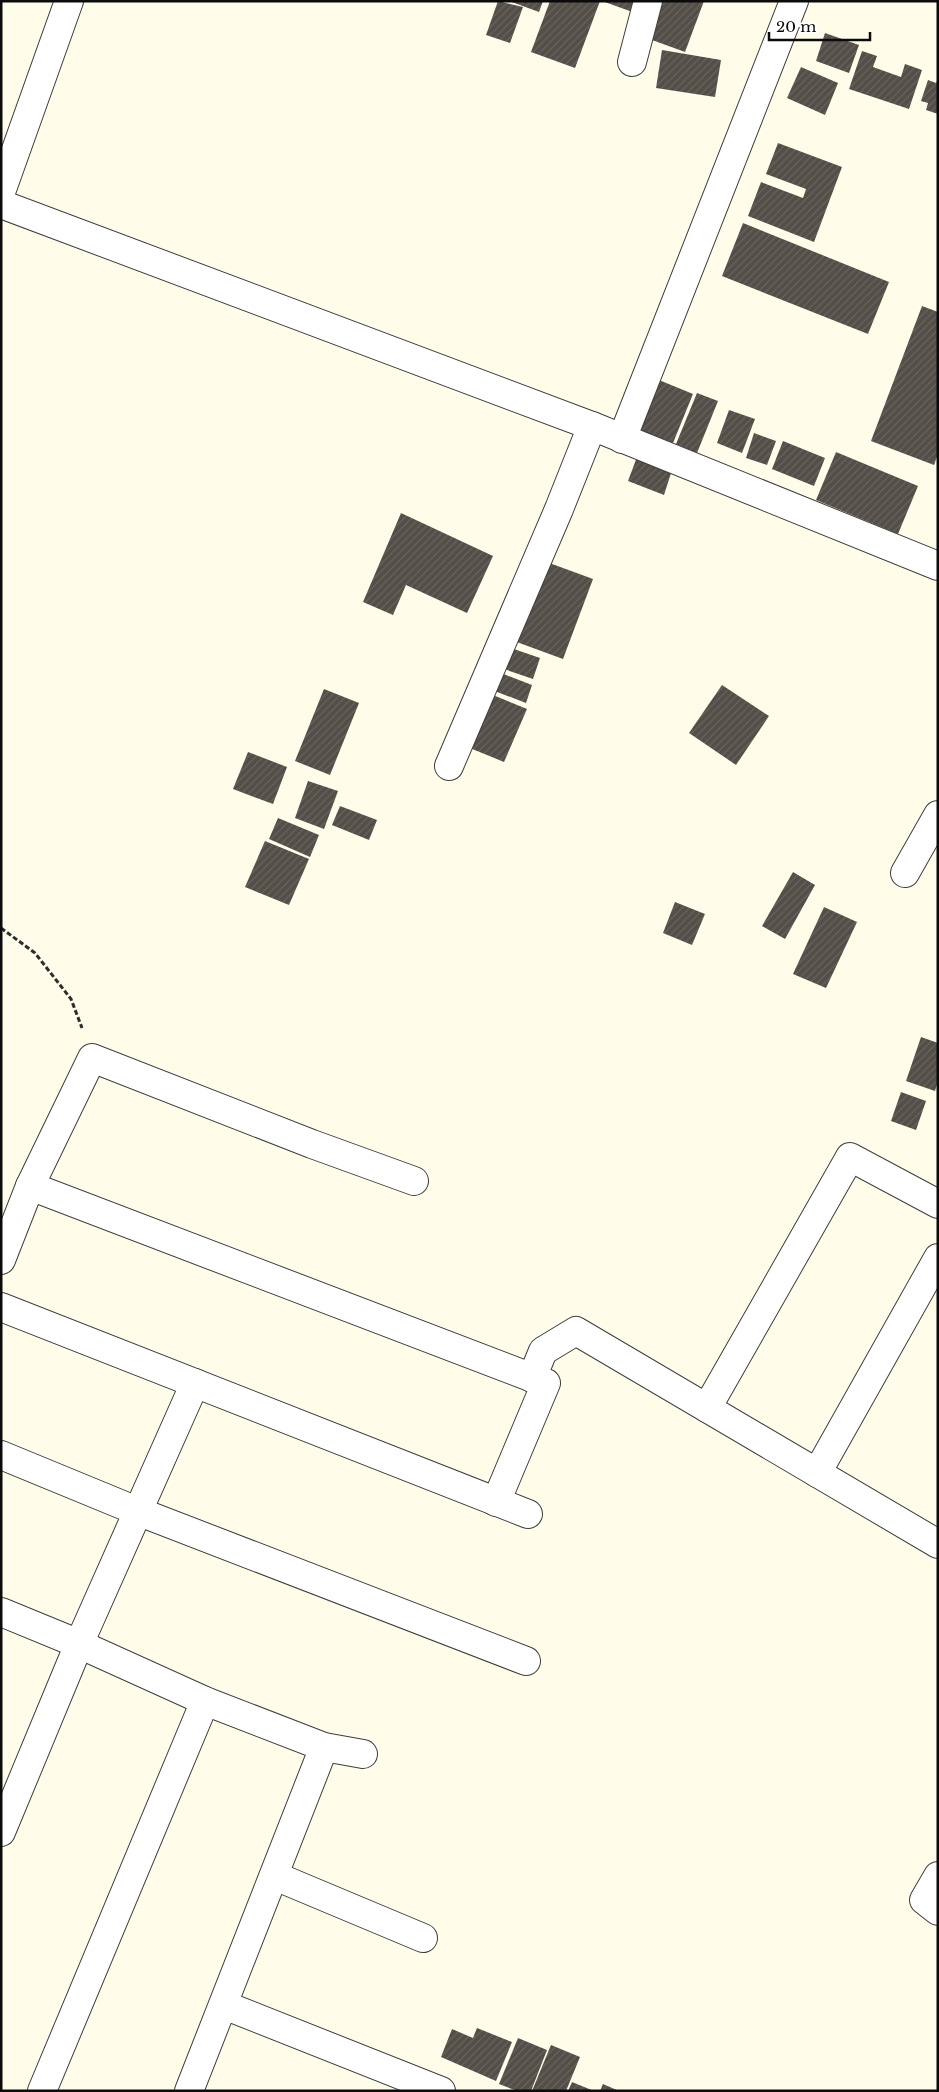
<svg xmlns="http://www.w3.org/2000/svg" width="939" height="2092" font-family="'Libre Baskerville',serif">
<defs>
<pattern id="building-hatch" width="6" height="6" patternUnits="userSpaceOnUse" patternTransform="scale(1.25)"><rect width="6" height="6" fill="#544e48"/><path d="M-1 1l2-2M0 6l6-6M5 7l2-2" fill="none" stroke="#68635e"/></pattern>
</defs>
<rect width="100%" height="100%" fill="#fffdea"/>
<!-- building -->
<g fill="url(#building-hatch)">
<polygon points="498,1 523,7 510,43 486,35"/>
<polygon points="509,1 543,1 539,12"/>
<polygon points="550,1 600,1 575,68 531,52"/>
<polygon points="602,1 643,1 638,14"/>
<polygon points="654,1 704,1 685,52 641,36"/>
<polygon points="825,33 859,45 849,73 816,61"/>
<polygon points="662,50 721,60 715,97 656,88"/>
<polygon points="862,51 877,56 873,67 901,77 905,64 922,70 909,109 849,89"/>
<polygon points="801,67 838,83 825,115 787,98"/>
<polygon points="938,79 938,114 926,110 928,103 921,101 928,80 936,83"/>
<polygon points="778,143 842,167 814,242 748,216 761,182 803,198 806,189 766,174"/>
<polygon points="743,223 889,282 868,334 722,276"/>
<polygon points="922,306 938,312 938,454 934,465 871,441"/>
<polygon points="659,380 693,394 673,443 640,430"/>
<polygon points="697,393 718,401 697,453 676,444"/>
<polygon points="729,410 755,419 742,453 717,443"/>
<polygon points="754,433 776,441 767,465 746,458"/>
<polygon points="783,441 825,458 814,486 772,469"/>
<polygon points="836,452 918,486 898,534 816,500"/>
<polygon points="637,457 672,470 664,495 628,481"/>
<polygon points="401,513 493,556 467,613 406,585 393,615 363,602"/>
<polygon points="544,561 593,579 563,659 514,641"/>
<polygon points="505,646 540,658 533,679 498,667"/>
<polygon points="498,672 532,685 526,703 492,690"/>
<polygon points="722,685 769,716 736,765 689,733"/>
<polygon points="324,689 359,703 330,775 295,761"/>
<polygon points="488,693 527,709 504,762 465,746"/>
<polygon points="248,752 287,767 273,804 233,789"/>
<polygon points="308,781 338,791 324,829 295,818"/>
<polygon points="340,806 377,820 369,840 332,825"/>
<polygon points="278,818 319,835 310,857 269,839"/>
<polygon points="265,841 309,859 289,905 245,887"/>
<polygon points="793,872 815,885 785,939 762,926"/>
<polygon points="675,902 705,914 692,945 663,933"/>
<polygon points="824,907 857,922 826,988 793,974"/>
<polygon points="921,1037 938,1043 938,1081 935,1091 906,1081"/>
<polygon points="901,1092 926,1101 916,1130 891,1121"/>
<polygon points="477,2028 512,2042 496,2081 441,2057 452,2029 473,2038"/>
<polygon points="518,2038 547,2050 531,2091 517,2091 499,2084"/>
<polygon points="551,2045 580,2057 566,2091 532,2091"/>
<polygon points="572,2082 594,2091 568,2091"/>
<polygon points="603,2084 619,2091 600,2091"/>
</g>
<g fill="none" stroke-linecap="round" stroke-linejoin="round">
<defs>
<g id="minor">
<polyline points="632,62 648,1"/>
<polyline points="1,192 69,1"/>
<polyline points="1,204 592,426 938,566"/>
<polyline points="622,439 794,1"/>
<polyline points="449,766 559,509 592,426"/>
<polyline points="905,873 938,815"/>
<polyline points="30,1186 546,1383 496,1502"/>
<polyline points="1,1260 30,1186 92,1058 312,1144 414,1181"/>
<polyline points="1,1307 528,1514"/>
<polyline points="532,1378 543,1351 576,1331 938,1544"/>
<polyline points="707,1408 850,1157 938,1204"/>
<polyline points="1,1455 137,1511 526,1661"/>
<polyline points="817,1473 938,1258"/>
<polyline points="1,1612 79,1644 205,1701 324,1747 363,1754"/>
<polyline points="1,1832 79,1644 195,1383"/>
<polyline points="275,1876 423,1938"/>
<polyline points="938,1876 924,1900 938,1911"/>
<polyline points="224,2005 441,2091"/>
<polyline points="42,2091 205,1701"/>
<polyline points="189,2091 324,1747"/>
</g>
</defs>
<!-- minor casing -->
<use href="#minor" stroke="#3e3e3e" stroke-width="30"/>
<!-- path -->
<polyline stroke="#2d2d2d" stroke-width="3" stroke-dasharray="5 2.5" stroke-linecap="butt" points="1,928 35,953 71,999 82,1028"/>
<!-- minor -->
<use href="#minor" stroke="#fff" stroke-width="28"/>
</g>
<!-- border -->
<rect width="939" height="2092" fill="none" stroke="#0b0b0b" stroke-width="5"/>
<!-- scale -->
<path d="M769 32v8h101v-8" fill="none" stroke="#0b0b0b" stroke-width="2.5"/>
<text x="776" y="32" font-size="15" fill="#0b0b0b" stroke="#ffffff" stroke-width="4" paint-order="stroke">20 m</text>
</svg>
